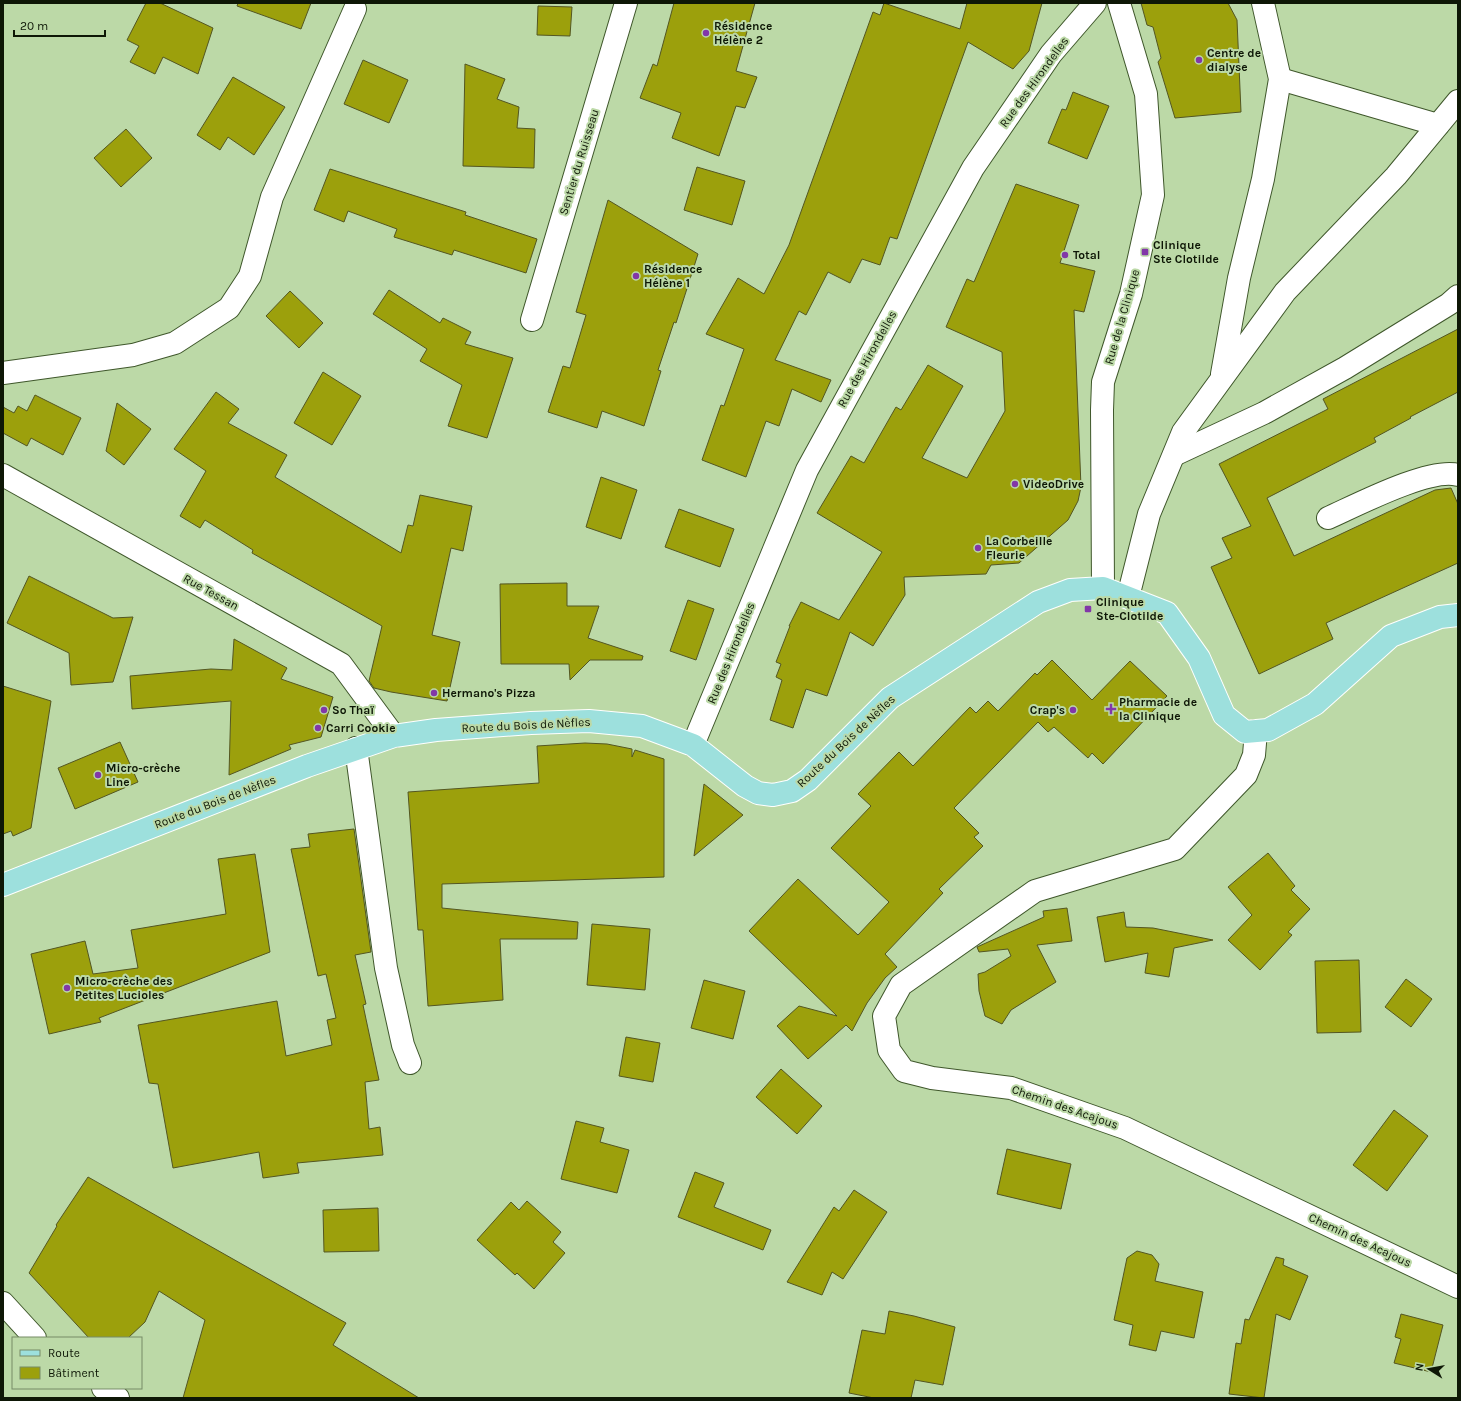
<svg xmlns="http://www.w3.org/2000/svg" width="1461" height="1401" font-family="Karla,sans-serif">
<rect width="100%" height="100%" fill="#bcd9a7"/>
<!-- building -->
<g fill="#9ca00c" stroke="#535622">
<polygon points="146,3 160,3 213,28 198,74 163,57 155,74 130,62 139,46 127,40"/>
<polygon points="238,3 311,3 301,29 237,6"/>
<polygon points="674,3 755,3 736,71 757,77 745,108 736,106 719,156 672,138 681,113 640,98 653,64 657,66"/>
<polygon points="884,3 960,29 967,3 1042,3 1029,51 1013,69 968,42 897,239 890,237 880,265 862,259 850,283 828,272 806,315 799,311 775,360 831,380 821,402 792,389 779,426 766,421 746,477 702,460 721,405 724,406 744,349 706,334 738,278 764,294 789,245 873,12 880,15"/>
<polygon points="1141,3 1228,3 1237,20 1241,112 1175,118 1158,62 1161,58 1153,27 1147,25"/>
<polygon points="538,6 572,7 570,36 537,35"/>
<polygon points="363,60 408,80 389,123 344,104"/>
<polygon points="465,64 505,79 497,99 519,107 517,128 535,129 534,168 463,166"/>
<polygon points="233,77 285,107 254,155 228,137 220,150 197,135"/>
<polygon points="1073,92 1109,106 1087,159 1048,143 1062,109 1066,110"/>
<polygon points="126,129 152,158 121,187 94,158"/>
<polygon points="697,167 745,181 732,225 684,210"/>
<polygon points="330,169 466,212 465,215 537,239 526,273 454,250 452,255 394,237 397,229 348,211 344,222 314,210"/>
<polygon points="1016,184 1079,205 1060,263 1095,271 1084,312 1074,310 1081,487 1078,501 1068,520 1019,563 991,565 986,574 904,577 905,595 873,646 850,632 827,696 806,689 793,728 770,720 782,680 776,677 781,664 776,662 790,626 789,626 801,602 839,620 882,552 817,513 851,456 864,463 896,407 901,410 928,365 963,386 922,458 967,478 1005,411 1002,352 946,327 967,279 974,282"/>
<polygon points="608,200 698,254 676,323 674,322 658,370 661,371 644,426 602,411 597,428 548,412 563,366 570,368 586,315 576,312"/>
<polygon points="389,290 440,323 443,318 471,332 465,344 513,358 487,438 448,426 462,385 420,361 427,349 373,314"/>
<polygon points="290,291 323,323 299,348 266,316"/>
<polygon points="1458,329 1458,392 1410,417 1411,418 1374,438 1376,442 1267,498 1294,556 1435,490 1451,488 1458,504 1458,563 1326,623 1333,639 1259,674 1211,567 1232,558 1222,538 1251,526 1219,464 1328,409 1323,399"/>
<polygon points="323,372 361,396 332,445 294,423"/>
<polygon points="216,392 239,409 228,423 287,455 275,477 401,553 408,525 413,526 420,495 472,506 463,551 451,548 432,635 460,642 447,701 391,692 374,688 369,681 382,626 252,553 253,550 205,520 200,528 180,516 206,471 174,449"/>
<polygon points="35,395 81,418 63,455 31,438 27,446 3,433 3,407 14,413 18,406 27,411"/>
<polygon points="117,403 151,429 124,465 106,451"/>
<polygon points="601,477 637,490 621,539 586,527"/>
<polygon points="679,509 734,529 720,567 665,547"/>
<polygon points="29,576 113,618 133,617 113,682 71,685 69,653 7,623"/>
<polygon points="567,583 567,606 599,606 588,638 643,656 642,660 590,660 570,680 569,664 501,664 500,584"/>
<polygon points="688,600 714,609 696,660 670,651"/>
<polygon points="234,639 287,668 281,679 333,697 321,737 289,745 291,749 229,775 231,701 132,709 130,676 211,669 232,670"/>
<polygon points="1052,660 1092,700 1130,661 1167,696 1103,764 1092,753 1088,758 1054,727 1048,732 1038,722 954,808 979,833 974,837 983,846 939,889 943,893 885,954 897,967 885,978 867,1003 852,1031 846,1025 808,1059 777,1026 799,1006 837,1016 749,931 798,879 858,935 889,902 831,848 871,806 858,794 899,752 913,766 970,707 976,713 988,701 998,711 1035,673 1037,675"/>
<polygon points="3,686 51,701 31,828 13,836 11,831 3,834"/>
<polygon points="120,742 138,782 75,809 58,768"/>
<polygon points="585,743 607,744 632,749 632,757 635,750 664,759 664,877 442,884 442,908 578,922 577,939 500,939 503,1000 428,1006 423,930 418,930 408,792 539,783 537,746"/>
<polygon points="704,784 743,815 694,856"/>
<polygon points="354,829 371,952 355,955 366,1004 363,1005 379,1080 365,1082 369,1129 380,1127 383,1155 297,1163 299,1173 263,1178 259,1152 173,1168 158,1084 149,1083 138,1025 277,1001 286,1056 332,1045 327,1020 336,1018 326,974 318,976 291,849 310,847 308,834"/>
<polygon points="1268,853 1295,886 1291,890 1310,909 1288,932 1292,935 1260,970 1228,940 1252,915 1228,887"/>
<polygon points="255,854 270,952 99,1018 101,1022 49,1034 31,954 85,941 93,974 138,968 131,930 226,914 218,859"/>
<polygon points="1067,908 1072,941 1037,945 1056,982 1011,1010 1002,1024 985,1016 979,991 978,974 985,972 1011,956 1008,949 979,952 977,947 1044,917 1043,911"/>
<polygon points="1124,912 1126,927 1153,928 1213,940 1174,948 1169,977 1145,973 1148,953 1105,962 1097,917"/>
<polygon points="592,924 650,929 645,990 587,985"/>
<polygon points="1359,960 1361,1032 1317,1033 1315,961"/>
<polygon points="1406,979 1432,999 1411,1027 1385,1007"/>
<polygon points="704,980 745,991 733,1039 691,1028"/>
<polygon points="626,1037 660,1043 653,1082 619,1076"/>
<polygon points="781,1069 822,1106 797,1134 756,1097"/>
<polygon points="1394,1110 1428,1136 1387,1191 1353,1165"/>
<polygon points="576,1121 604,1128 600,1142 629,1150 617,1193 561,1179"/>
<polygon points="1007,1149 1071,1164 1061,1209 997,1194"/>
<polygon points="695,1172 724,1183 714,1207 771,1230 763,1250 678,1217"/>
<polygon points="88,1177 346,1323 333,1345 419,1398 183,1398 205,1320 159,1291 145,1322 128,1338 89,1338 29,1273 57,1226 56,1225"/>
<polygon points="854,1190 887,1212 843,1279 832,1272 822,1295 787,1282 834,1207 839,1211"/>
<polygon points="527,1201 561,1232 553,1242 565,1253 534,1289 517,1273 515,1275 477,1240 511,1202 519,1210"/>
<polygon points="378,1208 379,1251 324,1252 323,1210"/>
<polygon points="1137,1251 1152,1255 1159,1264 1155,1281 1203,1292 1194,1338 1161,1331 1156,1351 1129,1345 1133,1325 1114,1320 1127,1258"/>
<polygon points="1276,1257 1284,1259 1283,1265 1308,1276 1290,1320 1276,1314 1264,1398 1229,1394 1236,1343 1241,1344 1245,1319 1249,1320"/>
<polygon points="889,1311 914,1316 955,1327 943,1385 915,1380 911,1398 874,1398 849,1393 862,1330 885,1334"/>
<polygon points="1401,1314 1443,1325 1431,1372 1394,1363 1401,1339 1395,1337"/>
</g>
<g fill="none" stroke-linecap="round" stroke-linejoin="round">
<defs>
<g id="minor">
<polyline points="1280,79 1438,125"/>
<polyline points="532,320 626,3"/>
<polyline points="3,373 133,355 175,343 229,308 250,276 272,197 355,9"/>
<polyline points="1222,374 1239,278 1263,179 1280,79 1263,3"/>
<polyline points="1174,455 1264,413 1345,368 1449,304 1458,296"/>
<polyline points="3,475 341,664 394,736"/>
<path d="M1328 518C1357 505 1430 467 1458 475"/>
<polyline points="1103,588 1102,410 1103,382 1131,294 1153,195 1146,94 1119,3"/>
<polyline points="1128,597 1149,514 1183,432 1285,292 1396,176 1458,101"/>
<polyline points="1256,731 1254,755 1246,775 1175,849 1035,891 901,985 884,1016 889,1050 904,1071 932,1078 1011,1088 1125,1128 1458,1287"/>
<polyline points="693,745 807,470 973,168 1051,54 1095,3"/>
<polyline points="356,748 386,968 403,1045 410,1063"/>
<polyline points="3,1303 35,1338"/>
<polyline points="103,1388 118,1398"/>
</g>
<polyline id="major" points="3,885 307,766 394,736 436,730 531,723 589,721 642,726 693,745 745,786 758,793 773,795 792,791 808,780 890,698 1038,602 1070,590 1103,588 1167,613 1199,658 1224,715 1245,732 1268,730 1315,704 1391,636 1440,617 1458,615"/>
</defs>
<!-- minor casing -->
<use href="#minor" stroke="#3f572b" stroke-width="24"/>
<!-- major casing -->
<use href="#major" stroke="#fff" stroke-width="24"/>
<!-- minor -->
<use href="#minor" stroke="#fff" stroke-width="22"/>
<!-- major -->
<use href="#major" stroke="#9de0dd" stroke-width="22"/>
</g>
<!-- markers -->
<g fill="#8237a8" stroke="#bcd9a7" stroke-width="1.5">
<circle cx="706" cy="33" r="4"/>
<circle cx="1199" cy="60" r="4"/>
<rect x="1141" y="248" width="8" height="8" rx="2"/>
<circle cx="1065" cy="255" r="4"/>
<circle cx="636" cy="276" r="4"/>
<circle cx="1015" cy="484" r="4"/>
<circle cx="978" cy="548" r="4"/>
<rect x="1084" y="605" width="8" height="8" rx="2"/>
<circle cx="434" cy="693" r="4"/>
<path d="M1109 703h4v4h4v4h-4v4h-4v-4h-4v-4h4z"/>
<circle cx="324" cy="710" r="4"/>
<circle cx="1073" cy="710" r="4"/>
<circle cx="318" cy="728" r="4"/>
<circle cx="98" cy="775" r="4"/>
<circle cx="67" cy="988" r="4"/>
</g>
<g text-anchor="middle" stroke-width="4" stroke-linejoin="round" paint-order="stroke">
<!-- poi labels -->
<g font-size="12" font-weight="bold" fill="#0e1706" stroke="#bcd9a7" text-anchor="start">
<text x="714" y="30">Résidence<tspan x="714" dy="14">Hélène 2</tspan></text>
<text x="1207" y="57">Centre de<tspan x="1207" dy="14">dialyse</tspan></text>
<text x="1153" y="249">Clinique<tspan x="1153" dy="14">Ste Clotilde</tspan></text>
<text x="1073" y="259">Total</text>
<text x="644" y="273">Résidence<tspan x="644" dy="14">Hélène 1</tspan></text>
<text x="1023" y="488">VideoDrive</text>
<text x="986" y="545">La Corbeille<tspan x="986" dy="14">Fleurie</tspan></text>
<text x="1096" y="606">Clinique<tspan x="1096" dy="14">Ste-Clotilde</tspan></text>
<text x="442" y="697">Hermano's Pizza</text>
<text x="1119" y="706">Pharmacie de<tspan x="1119" dy="14">la Clinique</tspan></text>
<text x="332" y="714">So Thaï</text>
<text x="1065" y="714" text-anchor="end">Crap's</text>
<text x="326" y="732">Carri Cookie</text>
<text x="106" y="772">Micro-crèche<tspan x="106" dy="14">Line</tspan></text>
<text x="75" y="985">Micro-crèche des<tspan x="75" dy="14">Petites Lucioles</tspan></text>
</g>
<!-- street labels -->
<g font-size="12" fill="#0e1706" stroke="#bcd9a7">
<text transform="translate(1034 82) rotate(-54)" y="4">Rue des Hirondelles</text>
<text transform="translate(579 162) rotate(-73)" y="4">Sentier du Ruisseau</text>
<text transform="translate(1122 317) rotate(-74)" y="4">Rue de la Clinique</text>
<text transform="translate(867 359) rotate(-61)" y="4">Rue des Hirondelles</text>
<text transform="translate(211 592) rotate(29)" y="4">Rue Tessan</text>
<text transform="translate(731 653) rotate(-68)" y="4">Rue des Hirondelles</text>
<text transform="translate(526 725) rotate(-3)" y="4">Route du Bois de Nèfles</text>
<text transform="translate(846 741) rotate(-43)" y="4">Route du Bois de Nèfles</text>
<text transform="translate(215 802) rotate(-21)" y="4">Route du Bois de Nèfles</text>
<text transform="translate(1065 1107) rotate(19)" y="4">Chemin des Acajous</text>
<text transform="translate(1360 1240) rotate(25)" y="4">Chemin des Acajous</text>
</g>
</g>
<!-- border -->
<rect width="1461" height="1401" fill="none" stroke="#0e1706" stroke-width="8"/>
<!-- legend -->
<rect x="12" y="1337" width="130" height="52" fill="#bcd9a7" stroke="#768b67"/>
<rect x="20" y="1350" width="20" height="6" fill="#9de0dd" stroke="#768b67"/>
<text x="48" y="1357" font-size="12" fill="#0e1706">Route</text>
<rect x="20" y="1367" width="20" height="12" fill="#9ca00c" stroke="#768b67"/>
<text x="48" y="1377" font-size="12" fill="#0e1706">Bâtiment</text>
<!-- north arrow -->
<g transform="translate(1429 1369) rotate(281)" stroke="#bcd9a7" stroke-width="3" paint-order="stroke">
<path d="M0-3L7 15L0 10L-7 15Z" fill="#0e1706"/>
<text y="-6" font-size="11" font-weight="bold" text-anchor="middle" fill="#0e1706">N</text>
</g>
<!-- scale -->
<path d="M14 30v6h91v-6" fill="none" stroke="#0e1706" stroke-width="2"/>
<text x="20" y="30" font-size="12" fill="#0e1706" stroke="#bcd9a7" stroke-width="3" paint-order="stroke">20 m</text>
</svg>
